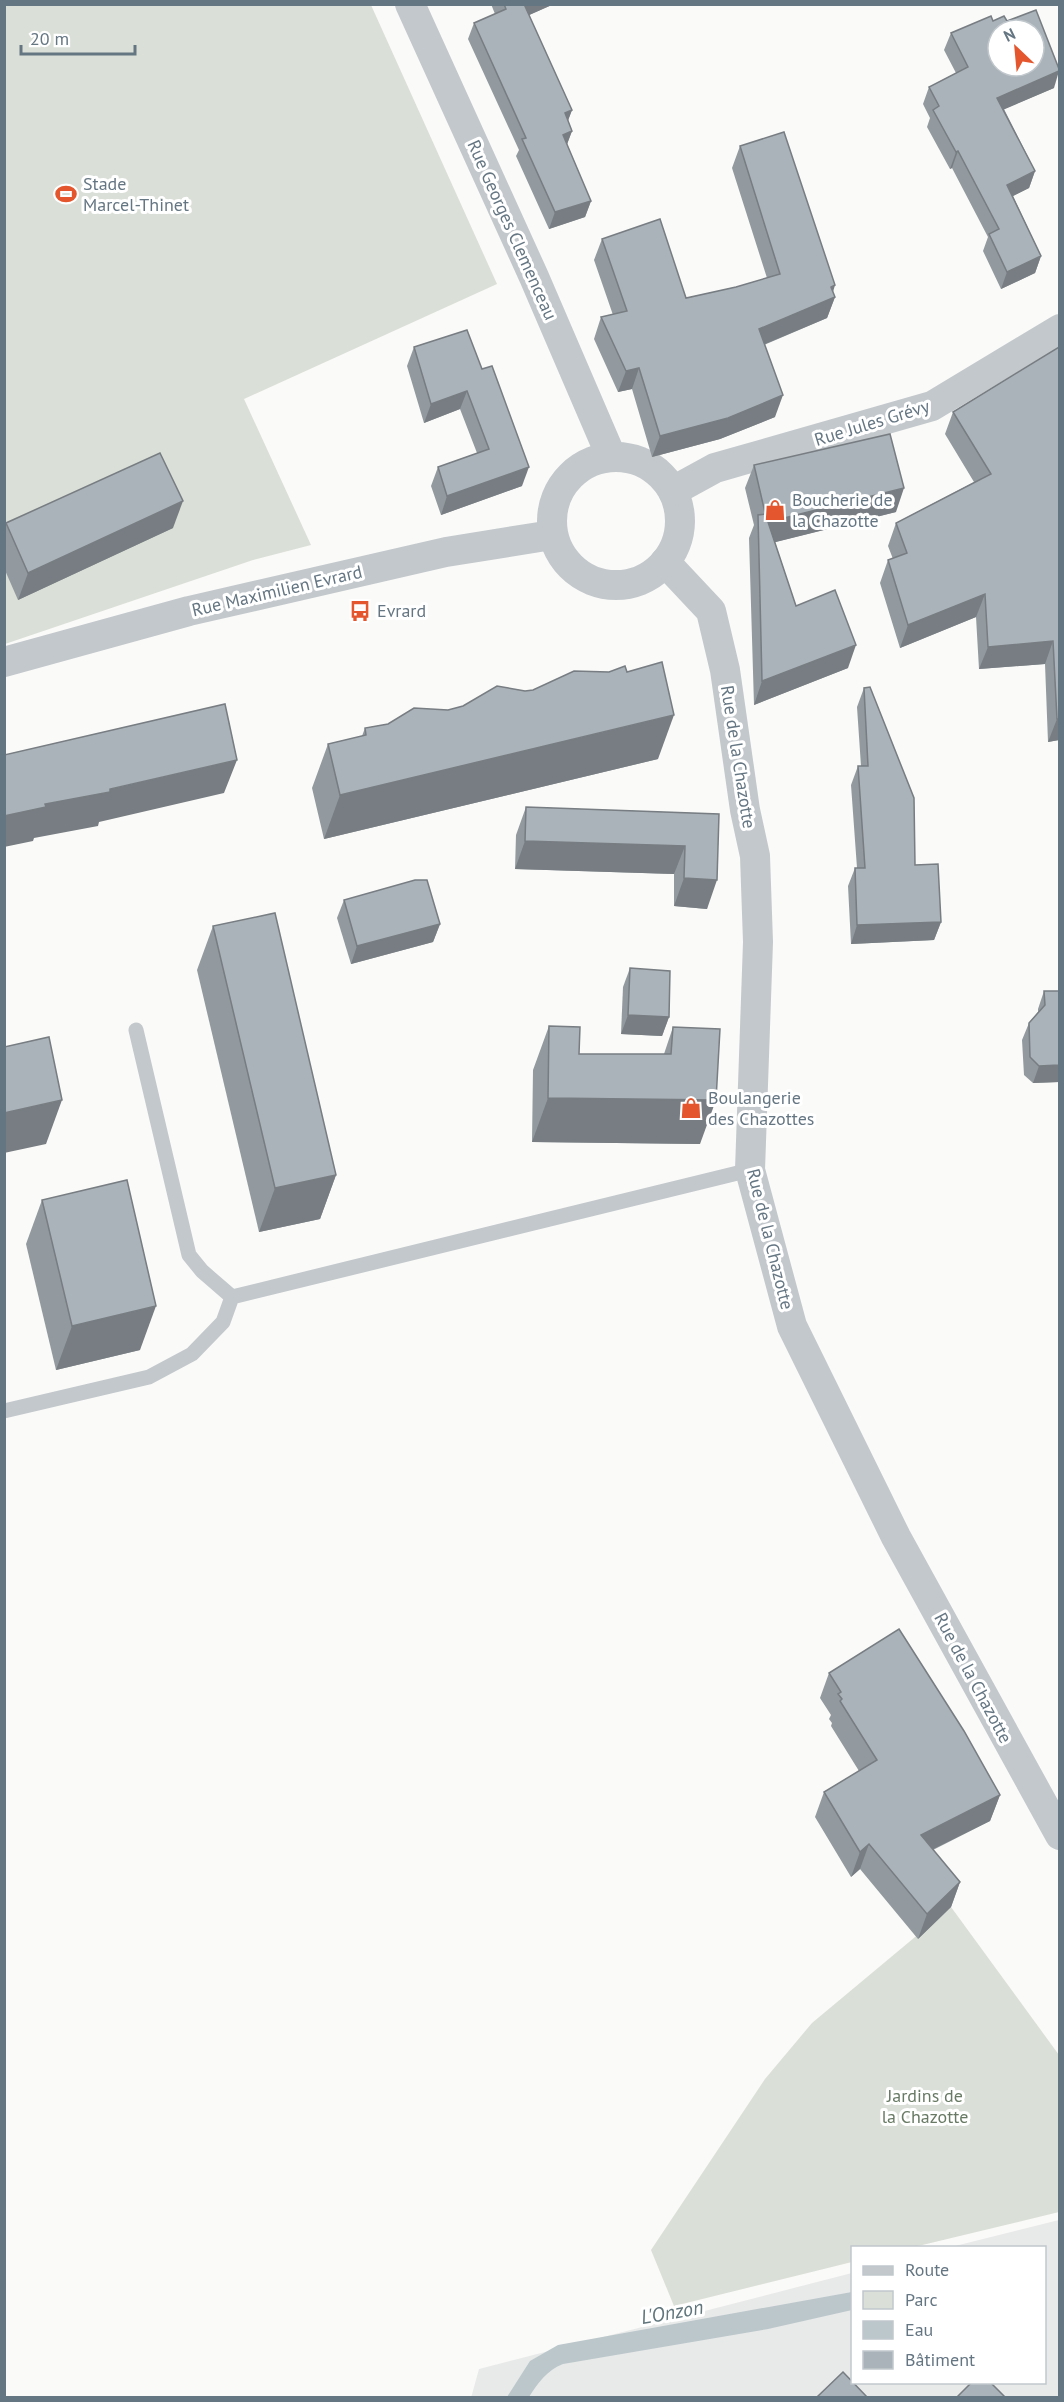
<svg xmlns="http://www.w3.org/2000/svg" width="1064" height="2402" font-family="'PT Sans',sans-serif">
<rect width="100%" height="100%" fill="#fafaf8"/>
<!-- built -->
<polygon fill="#e8e9e9" points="1059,2220 1059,2397 471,2398 479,2369 852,2273 852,2382 1044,2382 1044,2248 951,2247"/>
<!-- green -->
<g fill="#dadfd7">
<polygon points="4,5 371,5 497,284 244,399 311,545 253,560 5,644"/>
<polygon points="951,1907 1059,2055 1059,2212 914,2247 852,2248 852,2262 674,2306 651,2250 765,2079 812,2023"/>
</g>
<!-- water -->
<path fill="#bbc7cb" d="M852 2292V2310L768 2329 563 2364C547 2370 538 2383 529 2397H507L530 2361 558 2345Z"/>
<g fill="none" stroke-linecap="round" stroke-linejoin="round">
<!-- lane -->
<g stroke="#c3c8cc" stroke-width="15">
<polyline points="136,1030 189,1255 202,1271 232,1297"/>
<polyline points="4,1411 149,1377 192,1354 223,1322 232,1297 750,1170"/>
</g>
<!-- street -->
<g stroke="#c3c8cc" stroke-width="30">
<polyline points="410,4 534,277 611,456"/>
<circle cx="616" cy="521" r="64"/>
<polyline points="673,491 715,468 932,406 1060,329"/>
<polyline points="665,562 711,611 725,670 745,810 755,856 758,942 750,1170 792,1326 896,1537 1060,1835"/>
<polyline points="4,662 189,611 446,552 552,535"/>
</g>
</g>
<!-- wall -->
<g fill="#929a9f">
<polygon points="491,4 554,4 529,15 572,110 568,120 572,131 567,144 591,201 585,217 549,229 516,156 519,150 468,39 474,23 495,14"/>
<polygon points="993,21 1054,88 1004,109 1035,171 1029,188 1013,196 1041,256 1035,273 1001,289 983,251 988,237 952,168 950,169 927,127 930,118 923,104 929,87 956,73 944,50 951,33"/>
<polygon points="740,146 835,297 827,318 764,345 775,417 720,439 652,457 632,389 618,392 594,339 601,317 613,315 594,260 602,239 686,298 736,287 767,278 732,168"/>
<polygon points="467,330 522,486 441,515 431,486 438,467 477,453 460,409 424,423 407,366 414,347"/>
<polygon points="1059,347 1059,740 1048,742 1045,664 979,669 976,617 900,648 880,583 888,560 893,559 888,546 896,523 974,482 945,434 953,412"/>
<polygon points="754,465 896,512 775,542 796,606 848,668 754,705 749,538 754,525 745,488"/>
<polygon points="6,523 173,528 18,600 4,568 4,529"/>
<polygon points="864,688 915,865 941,922 934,940 851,944 848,886 855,868 857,868 851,785 858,766 861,766 857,707"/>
<polygon points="448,710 658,759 324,839 312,788 328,744 362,736 365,728 388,724"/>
<polygon points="526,807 719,814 707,909 674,906 674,874 515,869 516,835"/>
<polygon points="344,900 440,924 433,942 351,964 337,918"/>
<polygon points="213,926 336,1175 320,1219 259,1232 197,970"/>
<polygon points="630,968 669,1017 662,1036 621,1034 623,987"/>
<polygon points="1044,991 1059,991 1059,1082 1033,1083 1024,1075 1022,1040 1029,1023 1038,1012 1038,1009"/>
<polygon points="549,1026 579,1054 664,1054 673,1027 700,1144 532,1142 533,1070"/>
<polygon points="42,1200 140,1350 56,1370 26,1244"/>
<polygon points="829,1673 1000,1795 990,1821 933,1850 960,1882 951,1907 918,1939 860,1869 851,1877 815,1817 824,1792 859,1771 831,1726 832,1723 829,1719 831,1715 820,1698"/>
</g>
<!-- shaded-wall -->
<g fill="#777d82">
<polygon points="523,4 554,4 518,20"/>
<polygon points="1059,71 1054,88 991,115 997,98"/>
<polygon points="572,110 566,126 565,113"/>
<polygon points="572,131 566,147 563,135"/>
<polygon points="958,151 952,168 950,169 956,152"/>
<polygon points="1035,171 1029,188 1001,202 1007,185"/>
<polygon points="591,201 585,217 549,229 555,212"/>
<polygon points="1041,256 1035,273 1001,289 1007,272"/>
<polygon points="835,285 831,299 835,297 827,318 751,350 759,329 831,287"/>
<polygon points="639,368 632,389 618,392 626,371"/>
<polygon points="467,391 460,409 424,423 431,404"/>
<polygon points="783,395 775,417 720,439 652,457 660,436"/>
<polygon points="529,467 522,486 441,515 447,496"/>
<polygon points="904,488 896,512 760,546 768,522"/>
<polygon points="183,501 173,528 18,600 28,573"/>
<polygon points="985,594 976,617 900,648 908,625"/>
<polygon points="1053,641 1045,664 979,669 988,647"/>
<polygon points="856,645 848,668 754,705 762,681"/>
<polygon points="674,715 658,759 324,839 340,795"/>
<polygon points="1057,719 1059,719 1059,740 1048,742"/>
<polygon points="237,760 224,793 99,822 98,826 34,838 33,841 4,847 4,816 45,804"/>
<polygon points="525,841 685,846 674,874 515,869"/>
<polygon points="684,878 717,880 707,909 674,906"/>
<polygon points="941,922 934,940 851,944 857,925"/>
<polygon points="440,924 433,942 351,964 357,946"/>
<polygon points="628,1015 669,1017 662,1036 621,1034"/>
<polygon points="1059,1065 1059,1082 1033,1083 1039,1066"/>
<polygon points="548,1098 716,1100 700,1144 532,1142"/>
<polygon points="62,1100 46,1144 4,1153 4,1113"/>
<polygon points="336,1175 320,1219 259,1232 275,1188"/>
<polygon points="156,1306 140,1350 56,1370 72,1326"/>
<polygon points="1000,1795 990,1821 911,1860 921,1835"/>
<polygon points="869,1844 860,1869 851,1877 860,1852"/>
<polygon points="960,1882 951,1907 918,1939 927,1914"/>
</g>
<!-- building -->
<g fill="#aab3b9" stroke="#777d82" stroke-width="1.5" fill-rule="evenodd">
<polygon points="504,4 524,4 572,110 565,113 572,131 563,135 591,201 555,212 522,139 526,138 474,23 506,9"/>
<path d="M1036 10 1059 69V71L997 98 1035 171 1007 185 1041 256 1007 272 989 234 999 229 958 151 956 152 933 110 939 106 929 87 968 67 951 33 991 16 993 21 1004 16 1007 21ZM998 30H1034V66H998Z"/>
<polygon points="784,132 835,285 831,287 835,297 759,329 783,395 728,418 660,436 639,368 626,371 601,317 627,311 602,239 660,219 686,298 736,287 780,274 740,146"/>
<polygon points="467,330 482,369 492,366 529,467 447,496 438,467 489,449 467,391 431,404 414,347"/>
<polygon points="1059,347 1059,719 1057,719 1053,641 988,647 985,594 908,625 888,560 907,553 896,523 991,474 953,412"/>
<polygon points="890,434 904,488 768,522 796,606 835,590 856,645 762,681 758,515 765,514 766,517 754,465"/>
<polygon points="160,453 183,501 28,573 6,523"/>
<polygon points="662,662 674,715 340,795 328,744 366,735 365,728 388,724 414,708 448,710 463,706 497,686 525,691 533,690 574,671 609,672 625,666 627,672"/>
<polygon points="870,687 914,798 915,865 938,864 941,922 857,925 855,868 865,868 858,766 868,766 864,688"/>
<polygon points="225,704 237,760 110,789 110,792 45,804 46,807 4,816 4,755"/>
<polygon points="526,807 719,814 717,880 684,878 685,846 525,841"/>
<polygon points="415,880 427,880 440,924 357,946 344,900"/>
<polygon points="275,913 336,1175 275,1188 213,926"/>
<polygon points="630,968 670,971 669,1017 628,1015"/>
<polygon points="1044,991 1059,991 1059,1065 1039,1066 1030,1057 1029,1023 1045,1005"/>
<polygon points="549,1026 580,1027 579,1054 671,1054 673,1027 720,1029 716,1100 548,1098"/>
<polygon points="49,1037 62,1100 4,1113 4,1047"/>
<polygon points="127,1180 156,1306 72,1326 42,1200"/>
<polygon points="899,1629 964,1731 1000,1795 921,1835 960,1882 927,1914 869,1844 860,1852 824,1792 877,1760 840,1701 842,1699 838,1694 841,1692 829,1673"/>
<polygon points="843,2372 867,2397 817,2397"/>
<polygon points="972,2382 990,2382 1005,2397 957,2397"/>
</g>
<!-- icons -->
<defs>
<symbol id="stadium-bare" viewBox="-9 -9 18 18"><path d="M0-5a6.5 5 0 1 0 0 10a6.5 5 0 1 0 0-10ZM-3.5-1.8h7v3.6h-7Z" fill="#e4572e" stroke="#fff" stroke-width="2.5" paint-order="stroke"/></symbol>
<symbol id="shop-bare" viewBox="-9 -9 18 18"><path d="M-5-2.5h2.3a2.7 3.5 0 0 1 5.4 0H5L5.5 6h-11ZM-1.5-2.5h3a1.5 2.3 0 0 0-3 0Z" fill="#e4572e" stroke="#fff" stroke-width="2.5" paint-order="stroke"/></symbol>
<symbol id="bus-bare" viewBox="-9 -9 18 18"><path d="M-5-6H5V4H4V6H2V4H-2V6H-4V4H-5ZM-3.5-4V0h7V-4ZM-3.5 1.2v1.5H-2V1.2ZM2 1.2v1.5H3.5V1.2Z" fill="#e4572e" stroke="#fff" stroke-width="2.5" paint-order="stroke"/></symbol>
</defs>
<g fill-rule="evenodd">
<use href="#stadium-bare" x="51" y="179" width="30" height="30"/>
<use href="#shop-bare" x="760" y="495" width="30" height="30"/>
<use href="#bus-bare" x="345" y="596" width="30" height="30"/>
<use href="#shop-bare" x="676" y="1093" width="30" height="30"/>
</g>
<g text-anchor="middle" stroke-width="6" stroke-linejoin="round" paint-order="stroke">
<!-- poi labels -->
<g font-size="18" fill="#657683" stroke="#fff" text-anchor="start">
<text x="83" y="190">Stade<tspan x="83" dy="21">Marcel-Thinet</tspan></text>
<text x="792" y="506">Boucherie de<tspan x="792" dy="21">la Chazotte</tspan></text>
<text x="377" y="617">Evrard</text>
<text x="708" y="1104">Boulangerie<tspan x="708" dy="21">des Chazottes</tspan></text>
</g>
<!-- street labels -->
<g font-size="18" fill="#657683" stroke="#fff">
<text transform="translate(512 230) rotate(66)" y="6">Rue Georges Clemenceau</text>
<text transform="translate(872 423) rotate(-17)" y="6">Rue Jules Grévy</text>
<text transform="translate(277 591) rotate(-13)" y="6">Rue Maximilien Evrard</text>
<text transform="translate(738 757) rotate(81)" y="6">Rue de la Chazotte</text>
<text transform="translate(770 1239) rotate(76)" y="6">Rue de la Chazotte</text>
<text transform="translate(973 1678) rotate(62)" y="6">Rue de la Chazotte</text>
</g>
<!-- park labels -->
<g font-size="18" fill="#687a64" stroke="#fff">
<text x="925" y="2102">Jardins de<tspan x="925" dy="21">la Chazotte</tspan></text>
</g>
<!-- water labels -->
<g font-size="20" font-style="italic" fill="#60757c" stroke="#fff">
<text transform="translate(672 2312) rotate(-10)" y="7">L'Onzon</text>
</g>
</g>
<!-- border -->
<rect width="1064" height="2402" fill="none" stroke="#657683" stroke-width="12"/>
<!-- legend -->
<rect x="851" y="2246" width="195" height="138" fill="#ffffff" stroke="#c1c8cd" stroke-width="1.5"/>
<rect x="863" y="2266" width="30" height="9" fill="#c3c8cc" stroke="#c1c8cd" stroke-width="1.5"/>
<text x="905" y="2276" font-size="18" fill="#657683">Route</text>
<rect x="863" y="2291" width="30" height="18" fill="#dadfd7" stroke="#c1c8cd" stroke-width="1.5"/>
<text x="905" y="2306" font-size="18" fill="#657683">Parc</text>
<rect x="863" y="2321" width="30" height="18" fill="#bbc7cb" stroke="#c1c8cd" stroke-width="1.5"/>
<text x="905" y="2336" font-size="18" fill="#657683">Eau</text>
<rect x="863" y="2351" width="30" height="18" fill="#aab3b9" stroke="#c1c8cd" stroke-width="1.5"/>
<text x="905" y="2366" font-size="18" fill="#657683">Bâtiment</text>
<!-- north arrow -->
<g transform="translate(1016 48) rotate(334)"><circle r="28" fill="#ffffff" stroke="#c1c8cd" stroke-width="1.5"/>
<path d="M0-4.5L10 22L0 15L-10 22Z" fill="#e4572e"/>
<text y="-9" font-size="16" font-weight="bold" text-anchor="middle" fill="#657683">N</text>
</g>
<!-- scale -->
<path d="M21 45v9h114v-9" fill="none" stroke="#657683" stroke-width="3"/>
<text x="30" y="45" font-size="18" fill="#657683" stroke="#ffffff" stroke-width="4.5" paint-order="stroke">20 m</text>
</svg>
